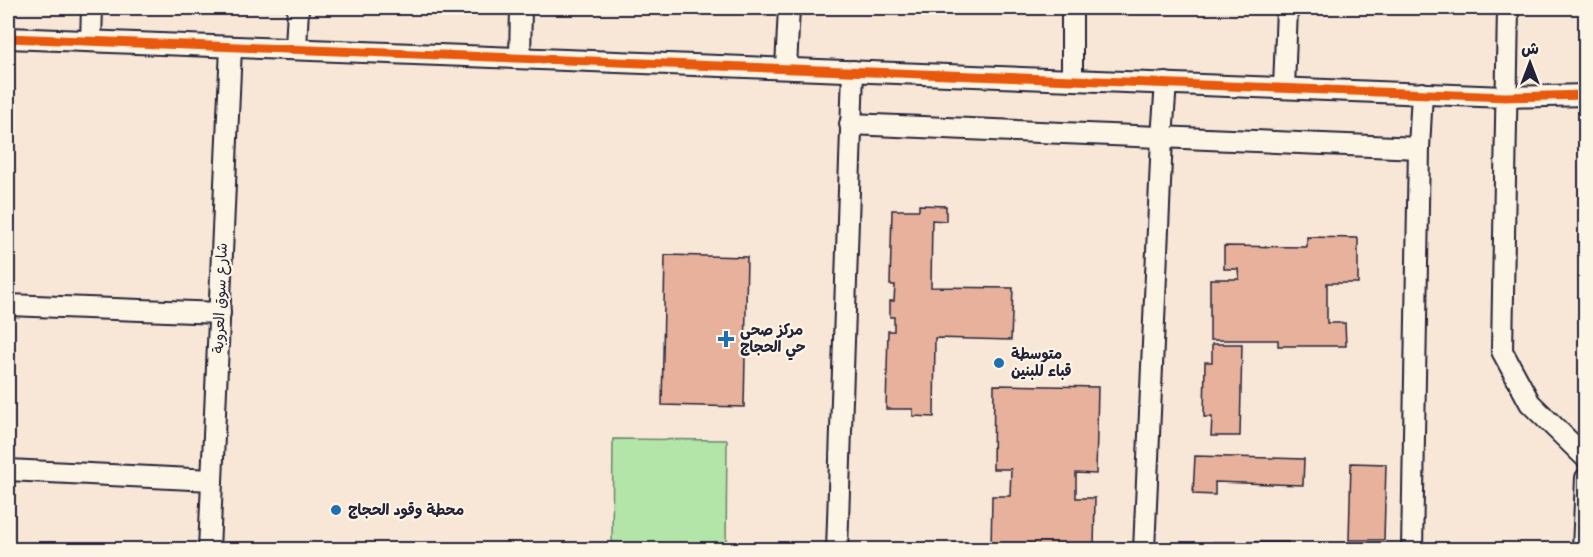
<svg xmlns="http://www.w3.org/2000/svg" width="1593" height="557" font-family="'Balsamiq Sans','Playpen Sans Arabic',sans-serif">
<rect width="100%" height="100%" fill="#f8e7d6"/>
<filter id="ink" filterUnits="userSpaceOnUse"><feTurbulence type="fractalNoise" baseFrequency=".0167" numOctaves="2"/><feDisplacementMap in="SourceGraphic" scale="12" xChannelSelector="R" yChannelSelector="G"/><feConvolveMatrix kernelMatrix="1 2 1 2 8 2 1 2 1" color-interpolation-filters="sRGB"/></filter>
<g filter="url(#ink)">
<!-- green -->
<polygon fill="#b2e5a7" stroke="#6a8471" stroke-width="1.5" points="613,439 727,440 726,549 612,549"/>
<!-- building -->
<g fill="#e7b19b" stroke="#22223b" stroke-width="1.5">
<polygon points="919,205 946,206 946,221 932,220 931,287 1013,288 1011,340 935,338 934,417 913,416 913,409 886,409 888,331 894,331 894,317 890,317 890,301 894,301 895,285 890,285 892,210 919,210"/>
<polygon points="1307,237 1358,238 1358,283 1327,283 1327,323 1345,323 1346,346 1278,346 1278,340 1210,340 1210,279 1239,279 1238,269 1224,269 1224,246 1307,247"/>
<polygon points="665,255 747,257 744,407 662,405"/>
<polygon points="1212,344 1242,344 1240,436 1211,436 1212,417 1204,417 1205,362 1212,362"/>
<polygon points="994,385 1098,387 1096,474 1076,473 1076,498 1095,498 1094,550 991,550 992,496 1010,496 1011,469 993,469"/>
<polygon points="1195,456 1304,459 1303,485 1215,482 1215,495 1193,494"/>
<polygon points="1351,463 1386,464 1384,540 1349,540"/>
<rect x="1213" y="542" width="75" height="8"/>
</g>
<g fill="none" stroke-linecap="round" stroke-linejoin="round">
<defs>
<g id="street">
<polyline points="1508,8 1502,351 1530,403 1586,458"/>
<polyline points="8,38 1505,97 1586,95"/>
<polyline points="91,41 92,8"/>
<polyline points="296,49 298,8"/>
<polyline points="520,58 521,8"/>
<polyline points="786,68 789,8"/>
<polyline points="1072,79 1072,8"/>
<polyline points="1284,88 1287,8"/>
<polyline points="850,124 1419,148"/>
<polyline points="8,305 220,313"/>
<polyline points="8,470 212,480"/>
<polyline points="209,550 231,47"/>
<polyline points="837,550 853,71"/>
<polyline points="1144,550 1162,137 1166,83"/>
<polyline points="1412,550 1419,148 1422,93"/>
<polyline points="1583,550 1586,478"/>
</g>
</defs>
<!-- street casing -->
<use href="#street" stroke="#22223b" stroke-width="24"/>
<!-- street -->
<use href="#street" stroke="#fcf5e5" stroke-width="20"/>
<defs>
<polyline id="cycleway" points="8,38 1505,97 1586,95"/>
</defs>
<!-- cycleway casing -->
<use href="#cycleway" stroke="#fcf5e5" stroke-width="13"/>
<!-- cycleway -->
<use href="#cycleway" stroke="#e8590c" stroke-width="9"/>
</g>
</g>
<!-- markers -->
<g fill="#1f6fb2" stroke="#fcf5e5" stroke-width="2">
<path d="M723 330h6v6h6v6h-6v6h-6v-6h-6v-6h6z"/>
<circle cx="999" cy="363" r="6"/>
<circle cx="336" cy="510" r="6"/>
</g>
<g text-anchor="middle" stroke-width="4.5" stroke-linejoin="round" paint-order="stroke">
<!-- street labels -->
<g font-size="15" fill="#22223b" stroke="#fcf5e5">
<text transform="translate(220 298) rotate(-88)" y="5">شارع سوق العروبة</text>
</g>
<!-- poi labels -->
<g font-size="15" font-weight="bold" fill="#22223b" stroke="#fcf5e5" text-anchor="start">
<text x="740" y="335">مركز صحي<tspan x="740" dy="17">حي الحجاج</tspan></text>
<text x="1011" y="359">متوسطة<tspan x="1011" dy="17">قباء للبنين</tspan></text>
<text x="348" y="515">محطة وقود الحجاج</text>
</g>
</g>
<!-- margin -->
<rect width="1593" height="557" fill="none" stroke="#fcf5e5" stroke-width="30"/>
<rect x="15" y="15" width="1563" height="527" fill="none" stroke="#22223b" stroke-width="2" filter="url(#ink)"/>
<!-- north arrow -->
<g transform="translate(1530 63)" stroke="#fcf5e5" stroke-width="4.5" paint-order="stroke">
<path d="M0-4.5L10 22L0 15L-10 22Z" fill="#22223b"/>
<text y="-9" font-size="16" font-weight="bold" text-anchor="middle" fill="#22223b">ش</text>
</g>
</svg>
